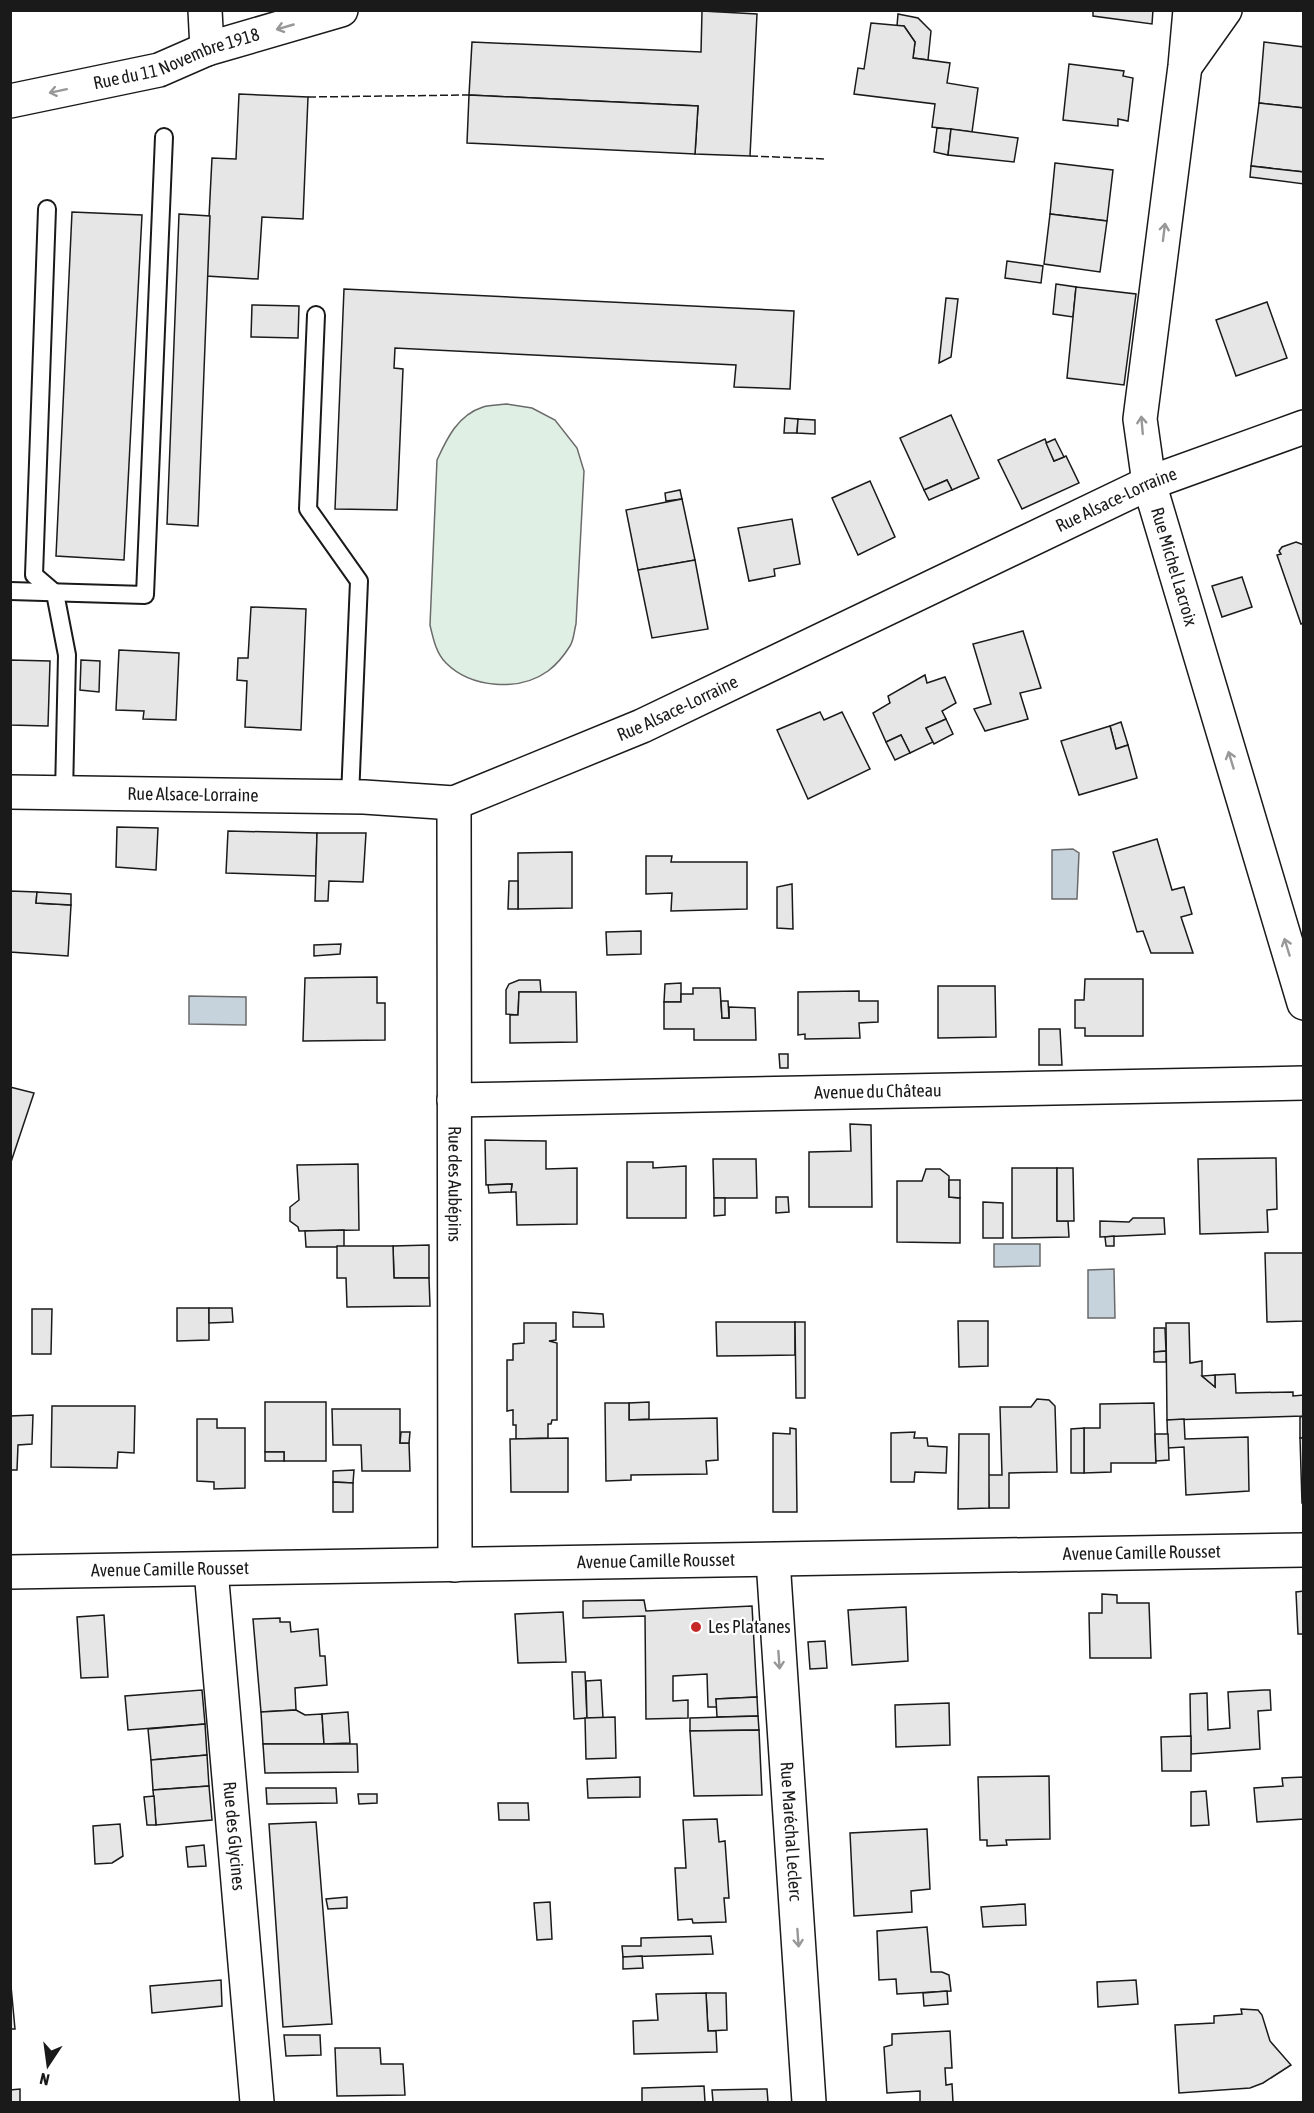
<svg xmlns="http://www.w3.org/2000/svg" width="1314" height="2113" font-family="'Asap Condensed',sans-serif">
<rect width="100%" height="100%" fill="#fff"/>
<!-- green -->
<path fill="#e0efe3" stroke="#6a6a6a" stroke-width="1.5" d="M507 404 532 408 555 420 577 448 584 471 576 624C574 631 574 640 570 646 565 654 556 665 548 671 519 692 471 688 446 663 436 653 433 638 430 625L437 460C447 438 458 415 483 407 490 405 499 405 507 404Z"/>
<!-- water -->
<g fill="#c6d2dc" stroke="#6a6a6a" stroke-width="1.5">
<polygon points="1073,849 1079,853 1077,899 1052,899 1052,850"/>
<polygon points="189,996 246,997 246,1025 189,1024"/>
<polygon points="994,1244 1040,1244 1040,1266 994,1267"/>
<polygon points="1114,1269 1115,1318 1088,1318 1088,1270"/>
</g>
<!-- building -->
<g fill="#e6e6e6" stroke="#1a1a1a" stroke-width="1.5">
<polygon points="1093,10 1153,10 1152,24 1093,16"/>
<polygon points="702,11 757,14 750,156 695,154 698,106 469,95 472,42 701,52"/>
<polygon points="898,14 918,18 931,31 928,60 913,58 915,42 904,26 897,26"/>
<polygon points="871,23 904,26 915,42 913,58 950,63 947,83 978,88 972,132 932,127 935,104 854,94 858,68 864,69"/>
<polygon points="1264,42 1304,47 1304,108 1259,103"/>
<polygon points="1069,64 1124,71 1123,76 1133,78 1128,121 1118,119 1118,126 1063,120"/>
<polygon points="239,94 308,97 303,219 262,217 258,279 206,276 212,158 236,159"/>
<polygon points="469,95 698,106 695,154 467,143"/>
<polygon points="1259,103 1304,108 1304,172 1251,166"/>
<polygon points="937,128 951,129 948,155 934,152"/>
<polygon points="951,129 1018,138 1014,162 948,155"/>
<polygon points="1055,163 1113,170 1107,221 1050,214"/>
<polygon points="1251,166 1304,172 1304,184 1250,177"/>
<polygon points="72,212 142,215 124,560 56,556"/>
<polygon points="179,214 210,216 198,526 167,524"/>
<polygon points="1050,214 1107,221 1100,272 1044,264"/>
<polygon points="1007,261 1043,266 1041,283 1005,278"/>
<polygon points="1056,284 1076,287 1073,317 1053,314"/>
<polygon points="1076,287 1136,294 1124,385 1067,378"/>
<polygon points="344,289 794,311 790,389 734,387 736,365 395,348 394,368 403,369 397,510 335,509"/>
<polygon points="946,298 958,299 951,357 939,363"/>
<polygon points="1267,302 1287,358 1236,376 1216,320"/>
<polygon points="252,305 299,306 298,338 251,337"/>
<polygon points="951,415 979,478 952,490 947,480 924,490 900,438"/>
<polygon points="785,418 798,419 797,433 784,433"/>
<polygon points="798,419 815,420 815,434 797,433"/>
<polygon points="1045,439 1054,461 1066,456 1079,483 1022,509 998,460"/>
<polygon points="1055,439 1064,457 1054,461 1046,443"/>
<polygon points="947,480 952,490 929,500 924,490"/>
<polygon points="870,481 895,537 858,555 832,498"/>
<polygon points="680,490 682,499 666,501 665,493"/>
<polygon points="682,499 695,560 638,570 626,510"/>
<polygon points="792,519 800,564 774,569 775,576 749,581 738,528"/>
<polygon points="1296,542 1304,545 1304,623 1301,624 1277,555 1281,554 1279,551 1282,547"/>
<polygon points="695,560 708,629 652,638 638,570"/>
<polygon points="1242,577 1252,607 1222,617 1212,586"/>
<polygon points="251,607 306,609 301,730 245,727 247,681 237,680 238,658 248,658"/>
<polygon points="1023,631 1041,688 1020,693 1028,719 985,731 974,709 991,704 973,644"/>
<polygon points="119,650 179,653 176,720 143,719 144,711 116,710"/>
<polygon points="10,660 50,661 48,726 10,725"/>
<polygon points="81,660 100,661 99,692 80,690"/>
<polygon points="925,675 927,683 945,677 956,703 942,711 946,719 926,728 933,742 910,753 901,735 886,742 873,713 890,703 888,696"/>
<polygon points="820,712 824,720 842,712 870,769 808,799 777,730"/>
<polygon points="946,719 953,734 934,744 926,728"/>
<polygon points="1121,722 1128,745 1116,749 1110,726"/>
<polygon points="1110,726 1116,749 1128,745 1137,778 1079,795 1061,741"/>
<polygon points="901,735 910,753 895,760 886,742"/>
<polygon points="117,827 158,828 156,870 116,867"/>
<polygon points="228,831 317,833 316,876 226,873"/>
<polygon points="317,833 366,833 363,882 329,881 328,901 315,901"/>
<polygon points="1157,839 1172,890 1184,887 1192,914 1181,917 1193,953 1151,953 1143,931 1137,932 1113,852"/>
<polygon points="572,852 572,908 518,909 518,853"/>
<polygon points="646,856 672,856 671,862 747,862 747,909 671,911 672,893 646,894"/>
<polygon points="509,881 518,881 518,909 508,909"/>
<polygon points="792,884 793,929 777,928 777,887"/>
<polygon points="10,891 37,892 36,903 71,905 68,956 10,952"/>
<polygon points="37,892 71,894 71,905 36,903"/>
<polygon points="641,931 641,954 607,955 606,932"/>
<polygon points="341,944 340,954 314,956 314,945"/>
<polygon points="377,977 377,1003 385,1003 385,1040 303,1041 305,978"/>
<polygon points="1085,979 1143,979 1143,1036 1085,1036 1085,1028 1075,1028 1075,1000 1084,1000"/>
<polygon points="519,980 540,980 541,992 519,992 518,1015 506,1014 506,990 509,984"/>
<polygon points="681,983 681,1002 664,1002 665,984"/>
<polygon points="938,986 995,986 996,1037 938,1038"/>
<polygon points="693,988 720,988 722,1018 729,1018 729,1007 755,1008 756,1040 694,1040 694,1029 664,1029 664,1002 681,1002 681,994 693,994"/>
<polygon points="859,991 859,1001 878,1001 878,1022 859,1023 860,1038 805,1039 805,1034 798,1035 798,992"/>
<polygon points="519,992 576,992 577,1042 510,1043 510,1015 518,1015"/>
<polygon points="721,1001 728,1001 729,1018 722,1018"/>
<polygon points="1039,1029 1060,1029 1062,1065 1039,1065"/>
<polygon points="779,1054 788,1054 788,1068 780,1068"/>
<polygon points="10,1087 34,1093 10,1165"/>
<polygon points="850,1124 871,1125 872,1207 809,1207 809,1152 851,1151"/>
<polygon points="485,1140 546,1141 546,1169 577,1168 577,1224 517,1225 516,1192 511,1192 512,1184 486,1185"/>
<polygon points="1276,1158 1277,1209 1267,1210 1268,1232 1200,1234 1198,1159"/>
<polygon points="713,1159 756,1159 757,1198 714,1198"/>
<polygon points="627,1162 653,1162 653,1168 686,1166 686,1218 627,1218"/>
<polygon points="358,1164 359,1230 299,1231 298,1227 290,1221 290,1207 299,1200 297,1165"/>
<polygon points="1012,1168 1057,1168 1057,1221 1068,1221 1069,1237 1012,1238"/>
<polygon points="1057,1168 1073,1168 1074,1221 1057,1221"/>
<polygon points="926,1169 940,1169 949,1176 949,1197 960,1198 960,1243 897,1242 897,1181 922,1181"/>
<polygon points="949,1180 960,1180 960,1198 949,1197"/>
<polygon points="512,1184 511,1192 489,1193 488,1185"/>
<polygon points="776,1197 788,1197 789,1212 776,1213"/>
<polygon points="714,1198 725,1198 725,1215 714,1216"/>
<polygon points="983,1202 1003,1203 1003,1238 983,1238"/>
<polygon points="1133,1218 1164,1218 1165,1234 1100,1237 1100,1221 1129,1222"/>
<polygon points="344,1230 344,1247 306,1247 305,1231"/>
<polygon points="1114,1236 1114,1246 1106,1246 1105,1237"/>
<polygon points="429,1245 429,1278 394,1278 393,1246"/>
<polygon points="337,1246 393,1246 394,1278 429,1278 430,1306 347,1307 346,1278 337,1278"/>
<polygon points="1265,1253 1304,1253 1304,1321 1267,1322"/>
<polygon points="177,1308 209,1308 209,1340 177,1341"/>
<polygon points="209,1308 232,1308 233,1322 209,1323"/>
<polygon points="32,1309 52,1309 51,1354 32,1354"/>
<polygon points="573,1312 603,1314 604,1327 573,1327"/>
<polygon points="958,1321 988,1321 988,1366 959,1367"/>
<polygon points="716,1322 795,1322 795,1355 717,1356"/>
<polygon points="795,1322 805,1322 805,1398 796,1398"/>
<polygon points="524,1323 556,1323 556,1340 549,1341 557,1343 557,1420 552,1420 551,1424 548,1424 548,1438 516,1439 516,1425 513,1425 513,1410 507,1411 507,1360 513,1360 513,1344 524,1343"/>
<polygon points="1166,1323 1189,1323 1190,1363 1202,1361 1202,1376 1215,1387 1215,1375 1235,1374 1236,1393 1293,1392 1293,1396 1304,1395 1304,1416 1167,1420"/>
<polygon points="1154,1328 1165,1328 1166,1351 1154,1352"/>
<polygon points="1166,1351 1166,1362 1154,1362 1154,1352"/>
<polygon points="1215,1375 1215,1387 1202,1376"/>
<polygon points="1037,1399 1049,1400 1055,1406 1057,1472 1009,1473 1009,1508 989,1508 988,1475 1002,1475 1000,1407 1031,1407"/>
<polygon points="265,1402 326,1402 326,1461 284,1461 284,1452 265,1452"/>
<polygon points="649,1402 649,1419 629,1420 629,1403"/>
<polygon points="605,1403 629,1403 629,1420 717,1418 718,1460 706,1461 707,1474 631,1475 631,1480 606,1481"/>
<polygon points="1154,1403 1156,1463 1111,1463 1111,1472 1084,1473 1084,1428 1100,1428 1100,1404"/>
<polygon points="52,1406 135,1406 134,1453 118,1452 117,1468 51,1467"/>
<polygon points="332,1409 400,1409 400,1443 409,1443 410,1471 362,1471 361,1445 333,1445"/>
<polygon points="33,1415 32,1444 18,1445 17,1470 10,1470 10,1416"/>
<polygon points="1304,1416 1304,1438 1300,1438 1300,1417"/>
<polygon points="197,1419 217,1419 217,1428 245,1428 245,1488 214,1489 214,1482 197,1481"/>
<polygon points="1184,1419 1185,1439 1248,1437 1249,1491 1186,1495 1184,1447 1168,1448 1167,1420"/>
<polygon points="790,1428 796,1429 797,1512 773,1512 773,1433 790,1434"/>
<polygon points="1084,1428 1084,1473 1071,1473 1071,1429"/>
<polygon points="401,1432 410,1432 409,1443 400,1443"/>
<polygon points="915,1432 914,1438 927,1438 928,1446 947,1447 946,1473 915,1472 914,1482 891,1482 891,1433"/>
<polygon points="959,1434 989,1434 989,1508 958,1509"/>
<polygon points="1155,1434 1168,1434 1169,1460 1156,1461"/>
<polygon points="568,1438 568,1492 511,1492 510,1439"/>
<polygon points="1300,1438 1304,1438 1304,1503 1302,1503"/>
<rect x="265" y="1452" width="19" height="9"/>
<polygon points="354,1470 353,1483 333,1482 333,1471"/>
<polygon points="333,1482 353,1483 353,1512 333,1512"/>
<polygon points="1304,1591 1304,1634 1298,1634 1296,1592"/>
<polygon points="1102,1594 1117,1595 1117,1603 1149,1603 1151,1658 1090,1658 1089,1613 1102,1613"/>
<polygon points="644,1600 646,1611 752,1606 757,1697 716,1699 717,1707 708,1707 707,1674 673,1676 673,1701 688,1700 688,1718 646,1719 645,1616 583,1618 583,1601"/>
<polygon points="906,1607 908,1661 852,1665 848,1610"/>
<polygon points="563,1612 566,1662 518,1663 515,1614"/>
<polygon points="104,1615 108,1677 81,1678 77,1617"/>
<polygon points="280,1618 280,1622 290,1622 291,1632 318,1629 320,1656 325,1656 327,1685 295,1688 296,1710 261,1712 253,1619"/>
<polygon points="825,1641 827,1668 810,1669 808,1642"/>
<polygon points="572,1672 585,1672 587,1718 574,1719"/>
<polygon points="601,1680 603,1718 587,1718 586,1681"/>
<polygon points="202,1690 205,1724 128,1730 125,1696"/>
<polygon points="1264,1690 1270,1690 1271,1710 1258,1711 1260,1749 1191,1754 1190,1694 1207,1693 1208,1730 1230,1728 1228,1692"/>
<polygon points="757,1697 758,1716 717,1717 716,1699"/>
<polygon points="949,1703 950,1745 896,1747 895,1705"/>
<polygon points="296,1710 305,1715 322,1714 324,1744 263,1744 261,1712"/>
<polygon points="348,1712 350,1743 324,1744 322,1714"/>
<polygon points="758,1716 759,1730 690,1731 690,1718"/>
<polygon points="615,1717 616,1758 586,1759 585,1718"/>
<polygon points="205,1724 207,1755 151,1760 148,1729"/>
<polygon points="759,1730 762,1795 694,1796 690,1731"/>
<polygon points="1191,1736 1191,1771 1162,1771 1161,1737"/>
<polygon points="263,1744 357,1744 358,1772 265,1773"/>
<polygon points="207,1755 209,1786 153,1790 151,1760"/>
<polygon points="1049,1776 1050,1839 1006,1840 1007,1845 987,1846 987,1840 980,1840 978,1777"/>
<polygon points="640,1777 640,1797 588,1798 587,1779"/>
<polygon points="1304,1777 1304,1819 1257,1822 1254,1788 1283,1786 1282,1778"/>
<polygon points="209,1786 212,1820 156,1825 153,1790"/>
<polygon points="266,1788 336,1788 337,1803 267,1804"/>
<polygon points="1206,1791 1209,1825 1191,1826 1191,1792"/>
<polygon points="358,1794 377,1794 377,1803 359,1804"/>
<polygon points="154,1796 156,1825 147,1825 144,1797"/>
<polygon points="498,1803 528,1803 529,1820 499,1820"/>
<polygon points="717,1819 719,1842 725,1841 729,1898 724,1898 726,1922 693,1923 692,1919 678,1920 675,1868 686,1868 683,1820"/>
<polygon points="316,1822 332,2024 283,2027 269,1824"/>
<polygon points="120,1824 123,1856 112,1863 95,1864 93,1826"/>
<polygon points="927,1829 930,1889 911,1891 912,1912 854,1916 850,1833"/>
<polygon points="204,1845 206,1866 188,1867 186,1847"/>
<polygon points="347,1897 347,1908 328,1909 326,1899"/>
<polygon points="550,1902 552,1939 537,1940 534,1903"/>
<polygon points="1025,1904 1026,1925 983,1927 981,1907"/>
<polygon points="927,1927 931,1972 942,1972 949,1975 951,1991 897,1994 896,1979 879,1980 877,1931"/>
<polygon points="711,1936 713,1954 623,1957 622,1946 641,1946 641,1938"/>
<polygon points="642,1956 643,1968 623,1969 623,1957"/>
<polygon points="10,1975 15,2029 10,2029"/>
<polygon points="221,1980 222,2006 152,2013 150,1986"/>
<polygon points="1136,1980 1138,2004 1098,2007 1097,1982"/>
<polygon points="947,1991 948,2004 924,2006 923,1993"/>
<polygon points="706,1993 726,1993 727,2030 708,2031"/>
<polygon points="706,1993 708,2031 716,2031 717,2052 634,2054 633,2021 658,2020 656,1994"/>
<polygon points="1241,2009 1258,2010 1262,2015 1270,2041 1291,2065 1263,2083 1250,2088 1179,2093 1175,2025 1214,2023 1214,2016 1242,2014"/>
<polygon points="950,2031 952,2068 945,2068 946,2085 952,2084 953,2102 920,2102 920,2091 887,2093 884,2047 892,2045 892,2034"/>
<polygon points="284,2035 320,2035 321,2055 286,2056"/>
<polygon points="335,2048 380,2048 381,2064 403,2064 405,2095 337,2096"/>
<polygon points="704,2086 705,2102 642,2102 642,2088"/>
<polygon points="20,2089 20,2102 10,2102 10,2090"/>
<polygon points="767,2089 768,2102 713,2102 712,2090"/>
</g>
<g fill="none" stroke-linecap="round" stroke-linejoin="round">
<defs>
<g id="service">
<polyline points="47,209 34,575 55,593 67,655 64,794"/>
<polyline points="316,315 308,509 359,581 350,797"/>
<polyline points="10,591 145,595 164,137"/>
</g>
<g id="minor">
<polyline points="205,10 207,49"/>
<path id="s1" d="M1190 10 1185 66 1140 419 1149 483 1304 1003"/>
<polyline points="1186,65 1225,10"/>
<path id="s2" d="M10 101 159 70 207 49 341 10"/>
<path id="s3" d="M10 792 364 797 454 803 642 726 1149 483 1304 427"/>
<path id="s4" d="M454 803 455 1565"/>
<path id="s5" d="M454 1100 1304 1083"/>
<path id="s6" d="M773 1560 809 2102"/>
<path id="s7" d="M211 1570 257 2102"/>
</g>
<g id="tertiary">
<path id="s8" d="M10 1572 1304 1550"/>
</g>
</defs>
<!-- service casing -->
<use href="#service" stroke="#1a1a1a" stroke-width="20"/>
<!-- minor casing -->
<use href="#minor" stroke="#1a1a1a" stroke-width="36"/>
<!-- tertiary casing -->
<use href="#tertiary" stroke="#1a1a1a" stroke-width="36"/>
<!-- service -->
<use href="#service" stroke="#fff" stroke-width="16"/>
<!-- minor -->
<use href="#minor" stroke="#fff" stroke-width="33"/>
<!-- tertiary -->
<use href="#tertiary" stroke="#fff" stroke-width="33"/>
<!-- fence -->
<g stroke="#1a1a1a" stroke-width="1.5" stroke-dasharray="8 3" stroke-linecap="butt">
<polyline points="308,97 469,95"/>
<polyline points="750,156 826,159"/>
</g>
</g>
<!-- one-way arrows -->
<defs><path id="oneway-shaft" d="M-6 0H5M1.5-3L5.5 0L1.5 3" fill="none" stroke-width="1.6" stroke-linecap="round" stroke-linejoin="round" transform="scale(1.5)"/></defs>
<g stroke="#989898">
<use href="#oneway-shaft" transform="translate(285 27) rotate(164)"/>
<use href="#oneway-shaft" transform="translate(58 91) rotate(168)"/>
<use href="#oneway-shaft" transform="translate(1164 232) rotate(-83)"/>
<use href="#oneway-shaft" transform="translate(1142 425) rotate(-95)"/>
<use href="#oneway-shaft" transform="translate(1231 760) rotate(-107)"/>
<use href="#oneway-shaft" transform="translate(1287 947) rotate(-107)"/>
<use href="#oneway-shaft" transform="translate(779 1660) rotate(86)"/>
<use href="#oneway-shaft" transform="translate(798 1938) rotate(86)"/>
</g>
<!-- markers -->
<circle fill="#c62828" stroke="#fff" stroke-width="2" cx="696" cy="1627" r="6"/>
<g text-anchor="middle" stroke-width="4.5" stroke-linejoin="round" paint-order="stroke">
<!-- street labels -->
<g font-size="18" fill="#1a1a1a" stroke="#fff">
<text dy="6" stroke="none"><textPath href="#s2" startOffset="172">Rue du 11 Novembre 1918</textPath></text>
<text dy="6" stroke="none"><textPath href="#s3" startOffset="1173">Rue Alsace-Lorraine</textPath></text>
<text dy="6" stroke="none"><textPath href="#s1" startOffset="564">Rue Michel Lacroix</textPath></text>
<text dy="6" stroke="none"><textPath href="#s3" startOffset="687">Rue Alsace-Lorraine</textPath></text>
<text dy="6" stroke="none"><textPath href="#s3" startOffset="183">Rue Alsace-Lorraine</textPath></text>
<text dy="6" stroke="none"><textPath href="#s5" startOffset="424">Avenue du Château</textPath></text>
<text dy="6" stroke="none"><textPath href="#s4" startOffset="381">Rue des Aubépins</textPath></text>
<text dy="6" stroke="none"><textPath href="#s8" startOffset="1132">Avenue Camille Rousset</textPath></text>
<text dy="6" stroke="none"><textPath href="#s8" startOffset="646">Avenue Camille Rousset</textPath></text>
<text dy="6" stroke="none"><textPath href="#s8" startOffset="160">Avenue Camille Rousset</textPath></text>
<text dy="6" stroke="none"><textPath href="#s6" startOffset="272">Rue Maréchal Leclerc</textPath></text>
<text dy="6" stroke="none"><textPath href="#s7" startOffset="267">Rue des Glycines</textPath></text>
</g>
<!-- poi labels -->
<g font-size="18" fill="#1a1a1a" stroke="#fff" text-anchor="start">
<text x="708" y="1633">Les Platanes</text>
</g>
</g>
<!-- border -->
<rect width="1314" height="2113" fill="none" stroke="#1a1a1a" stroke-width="24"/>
<!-- north arrow -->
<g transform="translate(48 2065) rotate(193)" stroke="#ffffff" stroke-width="4.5" paint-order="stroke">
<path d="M0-4.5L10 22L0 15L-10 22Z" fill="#1a1a1a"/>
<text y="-9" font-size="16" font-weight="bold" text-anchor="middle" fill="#1a1a1a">N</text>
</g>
</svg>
